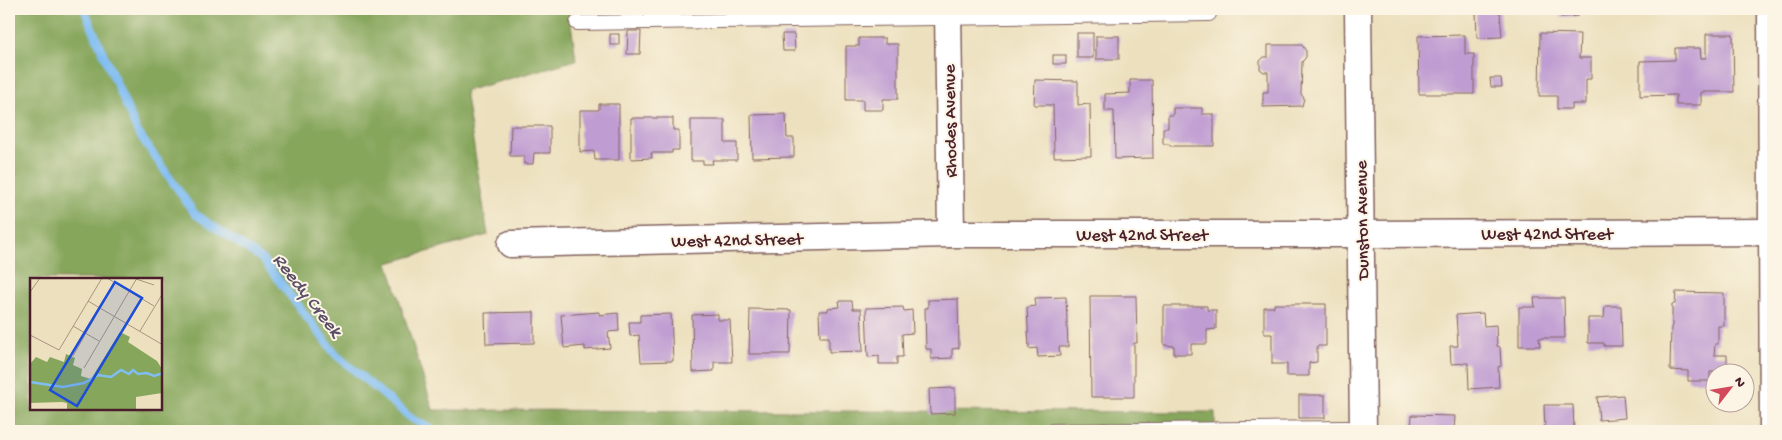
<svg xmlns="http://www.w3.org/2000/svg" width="1782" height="440" font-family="'Gochi Hand',sans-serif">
<rect width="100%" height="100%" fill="#fcf5e5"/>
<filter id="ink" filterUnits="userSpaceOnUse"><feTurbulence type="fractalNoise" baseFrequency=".02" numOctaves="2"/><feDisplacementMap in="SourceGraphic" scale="10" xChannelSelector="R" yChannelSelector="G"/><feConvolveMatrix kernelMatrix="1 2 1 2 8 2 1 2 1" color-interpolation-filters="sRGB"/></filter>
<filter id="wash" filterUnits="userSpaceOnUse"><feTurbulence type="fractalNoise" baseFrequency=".0096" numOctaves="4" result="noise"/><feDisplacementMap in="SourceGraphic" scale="20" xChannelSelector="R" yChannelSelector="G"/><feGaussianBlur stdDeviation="1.12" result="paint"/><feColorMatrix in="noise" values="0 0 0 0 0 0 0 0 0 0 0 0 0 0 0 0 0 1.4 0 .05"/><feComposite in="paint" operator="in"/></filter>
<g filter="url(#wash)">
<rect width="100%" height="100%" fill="#ece0be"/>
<!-- forest -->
<path fill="#86a65b" stroke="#686243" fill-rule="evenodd" d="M9 9H569L576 60 465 91 488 235 388 263 433 410 1215 412V431H9ZM31 279H161V409H31Z"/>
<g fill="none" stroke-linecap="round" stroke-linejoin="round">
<!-- stream -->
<polyline stroke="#80bdf3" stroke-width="8" points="84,9 137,131 195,214 262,259 336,355 412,419 436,431"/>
</g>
<g id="blocks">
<!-- building -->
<g fill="#bf9cd2">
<polygon points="1561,9 1578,9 1578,16 1561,17"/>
<polygon points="1476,12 1500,12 1502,37 1477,38"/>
<polygon points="628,31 641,31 640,54 627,54"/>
<rect x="1077" y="33" width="16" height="25"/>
<polygon points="1540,33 1580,34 1579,58 1591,58 1591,79 1586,79 1586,104 1572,104 1572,109 1557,109 1557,96 1539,96"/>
<rect x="610" y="34" width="9" height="11"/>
<polygon points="782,34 794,34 795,51 783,51"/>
<polygon points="1706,34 1733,34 1734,92 1701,92 1701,105 1676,105 1676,95 1640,96 1640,61 1675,60 1675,48 1700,48 1701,58 1706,58"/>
<polygon points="1465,35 1465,54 1474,54 1474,94 1419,94 1418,36"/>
<rect x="1096" y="36" width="23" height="23"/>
<polygon points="859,38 885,38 885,44 898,44 898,99 883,99 883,110 863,110 863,100 846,100 846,46 859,46"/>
<polygon points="1268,45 1302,45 1306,51 1306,57 1302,62 1301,94 1304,98 1302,106 1263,107 1263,92 1268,92 1268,72 1264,72 1260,69 1260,61 1264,57 1268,57"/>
<rect x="1053" y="55" width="13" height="9"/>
<polygon points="1490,78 1501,78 1502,87 1491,87"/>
<polygon points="1035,80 1078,81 1078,105 1090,104 1091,156 1054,157 1053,105 1034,105"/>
<polygon points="1130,80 1152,80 1153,158 1115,159 1114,111 1105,111 1105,94 1130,93"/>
<polygon points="599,104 619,104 619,160 595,160 594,151 580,152 580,110 599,110"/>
<polygon points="1173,108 1202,108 1202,114 1214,114 1214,146 1170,146 1169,144 1163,144 1163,128 1168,128 1168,115 1173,115"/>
<polygon points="786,114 787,138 794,138 794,157 752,158 751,115"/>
<polygon points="631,118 673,118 673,130 679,130 679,150 672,150 672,153 651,153 652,158 631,159"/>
<polygon points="691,120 725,120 725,143 737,143 737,160 712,160 713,164 703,164 703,161 691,161"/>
<polygon points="511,126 550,126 550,153 534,153 533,164 524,164 524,156 510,156"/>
<polygon points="1676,292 1724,293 1724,326 1718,326 1718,344 1715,344 1714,355 1727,355 1727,372 1710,372 1710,381 1688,381 1688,371 1670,370 1671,327 1672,326 1672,304 1675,304"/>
<polygon points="1090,296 1136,296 1137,343 1134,343 1134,397 1091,397"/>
<polygon points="1066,297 1068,347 1059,347 1060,356 1038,357 1037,348 1029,349 1027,307 1036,306 1035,298"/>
<polygon points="1534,298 1564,298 1565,338 1539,338 1540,346 1519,346 1519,307 1535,307"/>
<polygon points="958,299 959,348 952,349 952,358 931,359 931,349 926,349 925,308 928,308 928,300"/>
<polygon points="839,301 852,301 853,309 861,309 863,351 829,352 829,337 820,337 819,311 828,311 828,308 840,307"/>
<polygon points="1274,304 1326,304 1326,346 1317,346 1317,362 1309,363 1309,376 1287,376 1287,364 1272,364 1272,334 1264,334 1264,307 1274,307"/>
<polygon points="1164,306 1207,306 1207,310 1216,310 1216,329 1207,330 1207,344 1191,344 1191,354 1174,354 1174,346 1164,345"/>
<polygon points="1605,306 1621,306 1622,346 1604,346 1604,343 1588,343 1588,318 1604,318"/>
<polygon points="903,307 904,311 912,310 913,333 902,334 903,357 897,357 897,364 879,364 879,356 868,357 866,308"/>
<polygon points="750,309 791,310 790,354 749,354"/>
<polygon points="534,312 534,343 486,344 485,313"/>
<polygon points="599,312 599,315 618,313 619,331 608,332 610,348 585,350 585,346 564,348 561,315"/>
<polygon points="1483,313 1484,326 1496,325 1497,346 1500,347 1501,366 1498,367 1499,387 1469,389 1468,363 1451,364 1450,346 1458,346 1456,315"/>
<polygon points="671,314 673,361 641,362 639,335 630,336 629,322 640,322 640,315"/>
<polygon points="718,314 718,320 730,320 732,362 714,362 714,371 693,372 692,315"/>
<polygon points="955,388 955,413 930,414 929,389"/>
<rect x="1299" y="395" width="26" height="23"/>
<polygon points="1623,395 1625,418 1599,420 1597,397"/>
<polygon points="1544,405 1573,405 1574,430 1545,431"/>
<polygon points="1412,415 1455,416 1454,430 1411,428"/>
</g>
</g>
</g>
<g filter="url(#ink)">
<use href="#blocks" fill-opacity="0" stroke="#83635e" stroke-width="1"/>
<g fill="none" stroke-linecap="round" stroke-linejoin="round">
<defs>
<g id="service">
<polyline points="577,23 1209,14"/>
<polyline points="1053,431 1347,428 1356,431"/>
</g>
<g id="minor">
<polyline points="948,9 951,234"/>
<polyline points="1358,9 1363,431"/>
<polyline points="1771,9 1773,431"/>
<polyline points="511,244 951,234 1361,234 1773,232"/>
</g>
</defs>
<!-- service casing -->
<use href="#service" stroke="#83635e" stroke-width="16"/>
<!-- minor casing -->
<use href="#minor" stroke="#83635e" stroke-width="29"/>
<!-- service -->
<use href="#service" stroke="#fff" stroke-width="14"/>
<!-- minor -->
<use href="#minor" stroke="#fff" stroke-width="26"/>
</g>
</g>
<g text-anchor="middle" stroke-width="4" stroke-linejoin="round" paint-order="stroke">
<!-- street labels -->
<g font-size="18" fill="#4a1f2b" stroke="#fcf5e5">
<text transform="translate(949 121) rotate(-91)" y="6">Rhodes Avenue</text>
<text transform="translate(1361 220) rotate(-91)" y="6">Dunston Avenue</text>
<text x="1547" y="239">West 42nd Street</text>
<text x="1142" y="240">West 42nd Street</text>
<text transform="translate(737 239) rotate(-1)" y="6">West 42nd Street</text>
</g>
<!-- water labels -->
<g font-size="19" font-style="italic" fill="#5a4e67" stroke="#fcf5e5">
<text transform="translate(309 294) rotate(52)" y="7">Reedy Creek</text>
</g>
</g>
<!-- overview -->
<g transform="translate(30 278)">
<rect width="132" height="132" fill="#ece0be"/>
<path d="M90 54 100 59 98 64 127 83 132 91V115L106 119V132H37V125L32 124 0 125V86L6 79 17 84 20 79 34 84 36 76 45 80 43 87 52 91 51 98 61 101Z" fill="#86a65b"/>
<path fill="none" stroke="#80bdf3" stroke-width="2.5" d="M0 104 33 109 54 105 68 97 81 99 91 92 99 96 103 92 108 96 117 95 124 98 133 95"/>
<path fill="none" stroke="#ab9383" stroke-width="1" d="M77 0 124 28M106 1 124 7M0 14 10 0M58 23 133 67M43 48 69 63M110 53 133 15M0 57 29 72 72 0M43 78 65 39M54 90 107 0M68 94 111 21"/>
<path fill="#1d4ed8" fill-opacity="0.15" stroke="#1d4ed8" stroke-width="2.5" d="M85 4 112 20 47 128 20 112Z"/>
<rect width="132" height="132" fill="none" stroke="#4a1f2b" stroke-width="2.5"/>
</g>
<!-- margin -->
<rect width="1782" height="440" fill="none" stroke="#fcf5e5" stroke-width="30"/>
<!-- north arrow -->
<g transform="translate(1730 388) rotate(59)"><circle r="24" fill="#fcf5e5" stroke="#b59f9b"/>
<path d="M0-4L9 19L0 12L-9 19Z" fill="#d1495b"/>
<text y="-8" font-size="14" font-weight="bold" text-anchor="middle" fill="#4a1f2b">N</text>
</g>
</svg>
